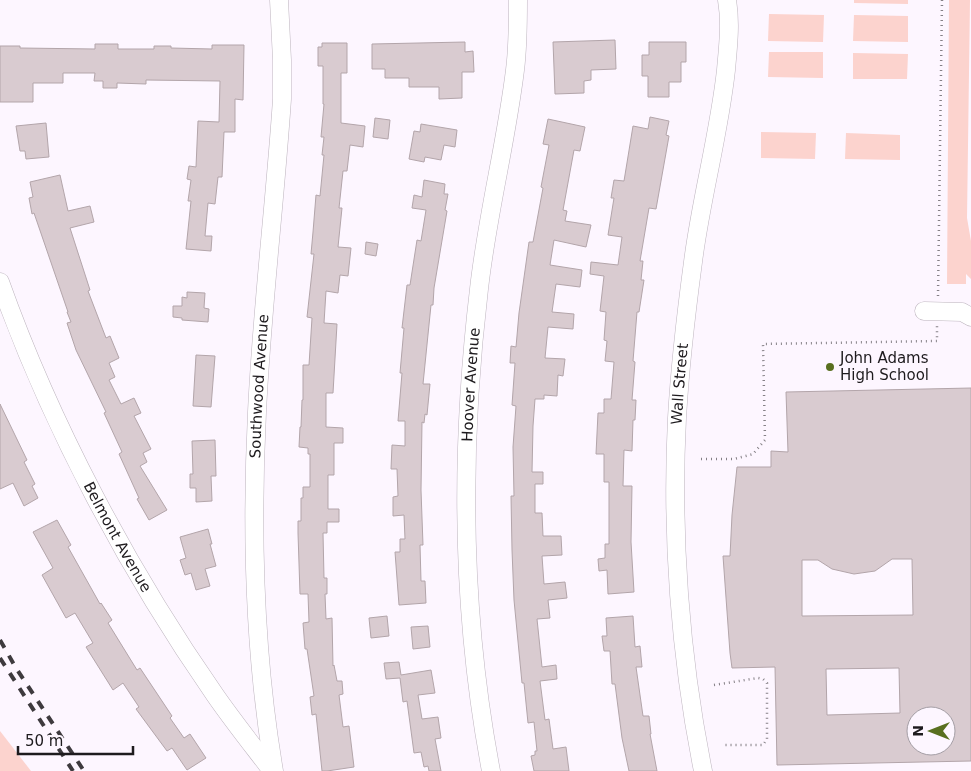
<svg xmlns="http://www.w3.org/2000/svg" width="971" height="771" font-family="'DejaVu Sans',sans-serif">
<rect width="100%" height="100%" fill="#fdf6ff"/>
<!-- green -->
<g fill="#fcd3ce">
<polygon points="854,0 908,0 908,4 854,3"/>
<polygon points="949,0 970,0 967,218 971,241 971,279 966,274 966,284 947,284"/>
<polygon points="769,14 824,15 823,42 768,41"/>
<polygon points="854,15 908,16 908,42 853,41"/>
<polygon points="769,52 823,52 823,78 768,77"/>
<polygon points="853,53 908,54 907,79 853,79"/>
<polygon points="761,132 816,133 815,159 761,158"/>
<polygon points="846,133 900,135 900,160 845,159"/>
<polygon points="0,731 31,771 0,771"/>
</g>
<!-- building -->
<g fill="#d9cbd0" stroke="#b3a5aa" fill-rule="evenodd">
<polygon points="615,40 616,69 591,70 591,80 584,81 584,93 555,94 553,42"/>
<polygon points="465,42 465,52 473,51 474,72 462,72 462,98 439,99 439,87 409,87 409,78 385,78 385,69 372,69 372,44"/>
<polygon points="649,42 686,42 686,62 681,62 681,82 669,82 669,97 648,97 648,76 642,76 642,55 649,55"/>
<polygon points="322,43 347,43 347,73 341,73 341,123 365,126 363,147 350,145 347,171 343,171 339,208 342,208 338,247 351,248 348,276 340,275 338,293 326,291 324,323 337,324 333,393 326,393 326,427 343,428 343,443 334,443 334,475 328,475 328,509 339,509 339,522 327,522 327,533 323,533 324,578 327,578 327,594 325,594 326,619 332,618 333,666 334,665 337,681 342,681 343,694 339,695 343,727 349,726 354,767 327,771 322,771 316,714 312,715 310,697 314,696 307,649 305,649 303,623 309,622 308,594 300,594 298,533 298,521 301,521 301,498 303,498 303,487 310,487 310,454 308,454 308,448 299,447 300,427 301,427 302,400 303,400 303,365 309,365 312,318 307,317 314,254 311,254 313,232 316,195 320,196 324,155 322,155 324,137 321,137 324,104 323,104 323,66 318,66 318,47 322,47"/>
<polygon points="95,44 118,44 118,49 154,49 154,46 171,46 171,48 212,49 212,45 244,45 243,100 235,99 235,132 224,132 222,177 218,177 215,204 208,203 205,236 212,236 211,251 186,249 191,201 188,201 191,180 187,179 189,166 196,167 198,121 219,122 220,81 146,80 146,84 117,83 117,88 103,88 103,81 94,81 95,73 63,73 63,83 33,83 33,102 0,102 0,46 20,46 20,48 95,49"/>
<polygon points="650,117 669,121 666,135 669,136 656,209 649,208 640,261 643,261 641,280 644,280 639,312 637,312 633,361 635,362 632,400 636,400 635,420 633,420 632,451 624,450 623,486 632,486 631,542 634,592 608,594 607,570 599,571 598,559 605,558 605,544 609,544 609,482 604,482 604,454 596,454 598,413 604,413 604,399 611,399 614,362 605,361 607,341 604,340 606,312 600,311 604,276 590,274 591,262 618,265 622,237 608,235 614,198 611,198 614,180 624,181 633,126 648,129"/>
<polygon points="375,118 390,120 388,139 373,137"/>
<polygon points="548,119 585,127 580,151 574,150 563,210 567,211 565,221 591,225 586,247 554,240 550,265 582,270 580,287 556,284 552,312 574,314 573,329 548,327 545,358 565,359 563,376 558,375 557,396 544,395 544,399 535,399 533,426 532,472 543,472 543,484 535,484 535,513 542,513 543,536 561,536 562,555 542,556 544,584 565,582 567,598 548,600 550,618 537,619 542,667 556,665 557,679 540,681 545,720 549,719 553,749 566,747 569,771 534,771 531,756 535,755 535,751 537,751 534,722 528,723 524,683 522,683 514,600 512,550 511,496 514,496 513,447 516,406 512,405 515,363 510,363 511,346 516,347 519,313 529,242 533,242 543,188 541,187 549,145 543,144"/>
<polygon points="46,123 49,157 26,159 25,151 20,151 16,126"/>
<polygon points="421,124 457,130 455,147 444,145 441,160 425,157 424,162 409,159 414,131 420,132"/>
<polygon points="60,175 68,211 90,206 94,222 70,228 90,290 88,291 106,338 110,336 119,358 109,363 115,377 109,380 121,404 134,398 141,413 134,416 151,449 143,453 147,462 140,466 167,510 149,520 137,499 139,498 119,454 122,452 104,413 106,412 76,350 67,323 71,322 67,312 68,312 34,213 32,214 29,198 33,197 30,182"/>
<polygon points="424,180 445,184 444,194 448,194 445,210 447,211 434,288 433,305 431,305 423,384 430,384 427,415 425,414 424,423 422,422 421,490 423,545 420,545 421,581 425,581 426,603 399,605 395,552 400,552 400,539 405,539 404,515 393,516 393,497 398,496 397,469 391,469 392,445 405,446 405,421 398,421 402,373 400,373 404,328 402,328 407,285 410,285 417,240 421,241 426,210 412,208 414,195 422,197"/>
<polygon points="366,242 378,244 376,256 365,254"/>
<polygon points="187,292 205,293 204,308 209,309 208,322 182,320 182,318 173,317 173,306 182,306 182,297 187,298"/>
<polygon points="196,355 215,356 211,407 193,406"/>
<path d="M971 388V761L777 765 775 667 732 668 730 653 723 556H730L732 515 737 467H771V451L788 452 786 392ZM892 559H912L913 615 802 616V560H818L832 569 854 574 875 571ZM899 668 900 713 827 715 826 669ZM916 716H946V746H916Z"/>
<polygon points="0,404 27,460 24,462 35,484 32,486 38,498 24,506 13,483 0,489"/>
<polygon points="215,440 216,476 211,476 212,501 196,502 196,488 190,488 190,474 193,474 192,441"/>
<polygon points="57,520 71,545 68,547 100,604 101,603 112,620 108,623 137,670 140,668 172,716 170,718 184,738 190,734 206,758 187,770 172,748 167,751 136,709 139,707 123,683 113,690 86,647 93,643 75,613 66,618 42,575 53,568 33,532"/>
<polygon points="208,529 212,544 210,544 216,566 205,569 210,586 196,590 191,573 185,575 180,560 186,558 180,537"/>
<polygon points="387,616 389,636 371,638 369,618"/>
<polygon points="633,616 635,647 640,646 642,667 636,667 643,716 649,716 651,734 650,734 657,771 629,771 622,738 615,684 612,684 610,651 604,651 602,636 607,636 606,618"/>
<polygon points="428,626 430,647 413,649 411,627"/>
<polygon points="399,662 401,675 431,670 435,693 418,695 422,719 438,717 441,738 435,739 441,771 429,771 428,766 424,767 421,752 414,753 407,701 403,702 400,678 386,679 384,663"/>
</g>
<g fill="none" stroke-linecap="round" stroke-linejoin="round">
<defs>
<g id="minor">
<path id="s1" d="M0 282C51 425 128 570 215 695 233 721 253 746 272 771"/>
<polyline points="924,311 962,312 971,317"/>
<path id="s2" d="M274 771C254 653 251 532 257 412 262 307 275 203 282 99V60L279 0"/>
<path id="s3" d="M491 771C461 613 460 449 479 289 487 216 506 144 515 70 518 47 518 23 518 0"/>
<path id="s4" d="M703 771C680 657 671 534 677 418 680 366 686 314 693 262 701 198 719 135 726 70 728 47 731 23 727 0"/>
</g>
</defs>
<!-- minor casing -->
<use href="#minor" stroke="#bdb4be" stroke-width="19"/>
<!-- path -->
<g stroke="#858086" stroke-width="2.5" stroke-dasharray="1 4" stroke-linecap="butt">
<polyline points="938,296 942,0"/>
<polyline points="701,459 734,459 753,454 765,440 763,344 937,341 937,326"/>
<polyline points="714,685 758,678 763,679 767,683 767,739 763,745 722,745"/>
</g>
<!-- minor -->
<use href="#minor" stroke="#fff" stroke-width="18"/>
<!-- rail -->
<g stroke="#3e3a3e" stroke-width="4" stroke-dasharray="9 9" stroke-linecap="butt">
<polyline points="0,640 16,668 84,771"/>
<polyline points="0,658 73,771"/>
</g>
</g>
<!-- markers -->
<circle fill="#596f1f" stroke="#fdf6ff" stroke-width="2" cx="830" cy="367" r="5"/>
<g text-anchor="middle" stroke-width="4" stroke-linejoin="round" paint-order="stroke">
<!-- poi labels -->
<g font-size="15" fill="#1e1b1e" stroke="#fdf6ff" text-anchor="start">
<text x="840" y="363">John Adams<tspan x="840" dy="17">High School</tspan></text>
</g>
<!-- street labels -->
<g font-size="15" fill="#1e1b1e" stroke="#fdf6ff">
<text dy="5" stroke="none"><textPath href="#s3" startOffset="388">Hoover Avenue</textPath></text>
<text dy="5" stroke="none"><textPath href="#s4" startOffset="389">Wall Street</textPath></text>
<text dy="5" stroke="none"><textPath href="#s2" startOffset="386">Southwood Avenue</textPath></text>
<text dy="5" stroke="none"><textPath href="#s1" startOffset="281">Belmont Avenue</textPath></text>
</g>
</g>
<!-- north arrow -->
<g transform="translate(931 731) rotate(270)"><circle r="24" fill="#fdf6ff" stroke="#a49ea5"/>
<path d="M0-4L9 19L0 12L-9 19Z" fill="#596f1f"/>
<text y="-8" font-size="14" font-weight="bold" text-anchor="middle" fill="#1e1b1e">N</text>
</g>
<!-- scale -->
<path d="M18 746v8h115v-8" fill="none" stroke="#1e1b1e" stroke-width="2.5"/>
<text x="25" y="746" font-size="15" fill="#1e1b1e" stroke="#fdf6ff" stroke-width="4" paint-order="stroke">50 m</text>
</svg>
